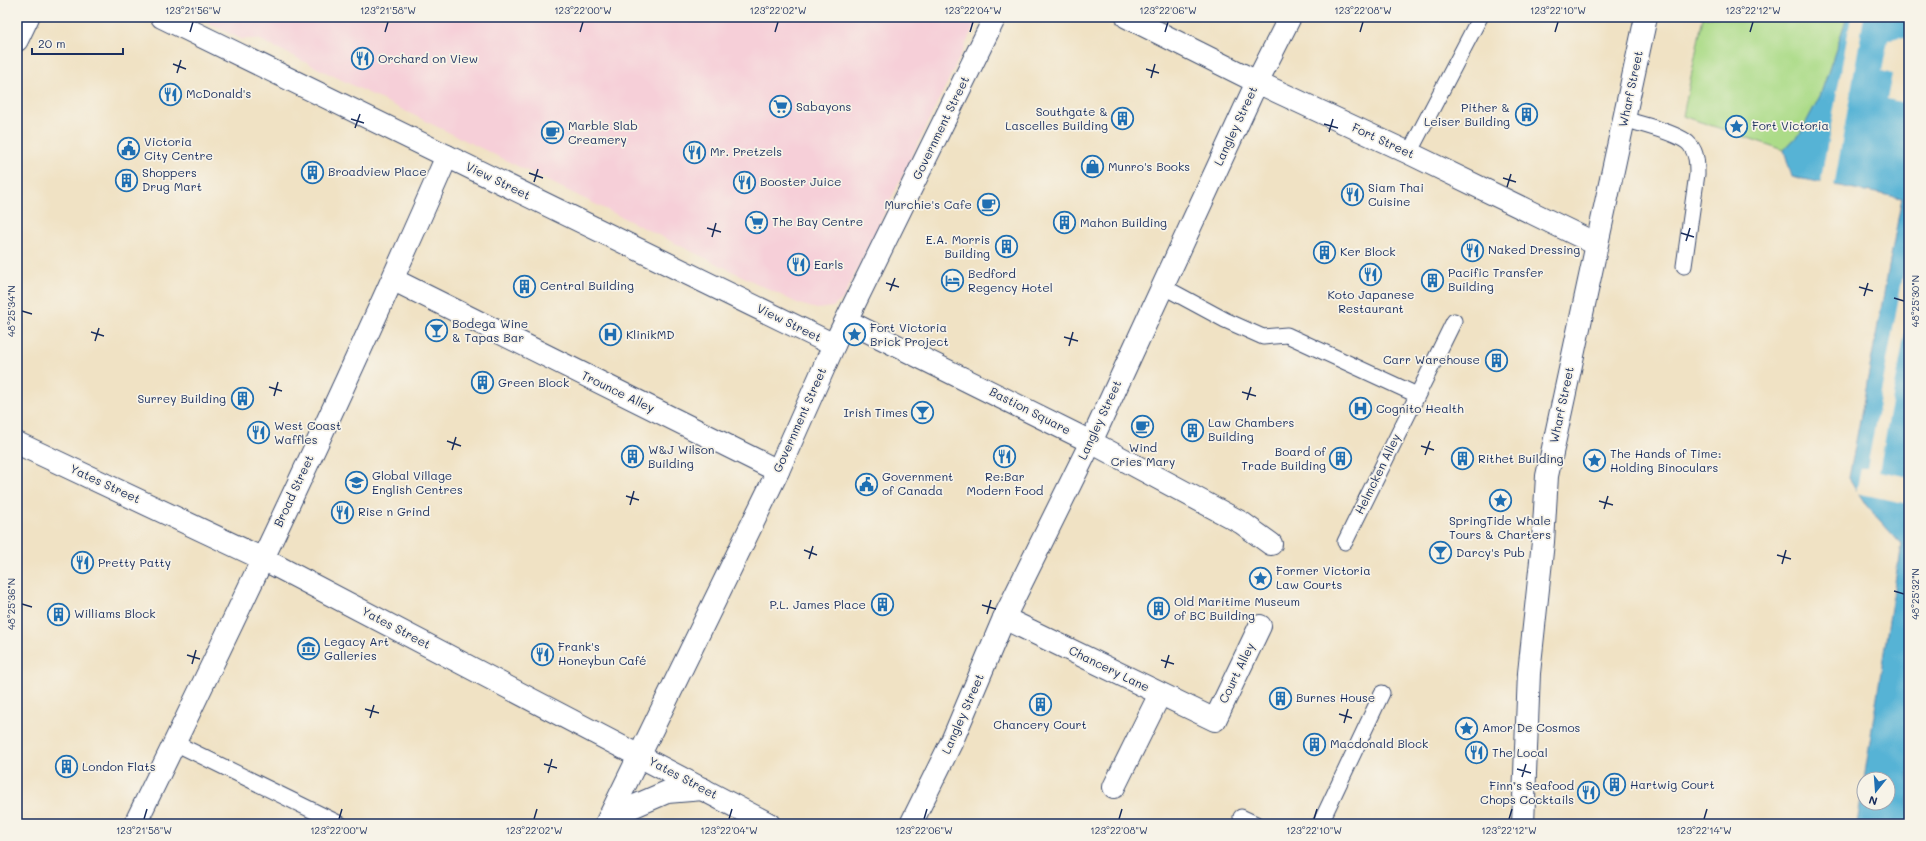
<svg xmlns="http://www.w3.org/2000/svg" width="1926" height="841" font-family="Mali,sans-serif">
<rect width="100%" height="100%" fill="#f7f3e8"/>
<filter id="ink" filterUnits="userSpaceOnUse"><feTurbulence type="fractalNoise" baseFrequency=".025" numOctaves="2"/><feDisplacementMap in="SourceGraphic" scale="8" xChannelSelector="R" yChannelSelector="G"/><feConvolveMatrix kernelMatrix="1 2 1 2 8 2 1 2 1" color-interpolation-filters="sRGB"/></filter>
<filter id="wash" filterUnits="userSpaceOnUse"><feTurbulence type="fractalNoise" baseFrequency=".012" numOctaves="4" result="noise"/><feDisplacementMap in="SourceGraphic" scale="16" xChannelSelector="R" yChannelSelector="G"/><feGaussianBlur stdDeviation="0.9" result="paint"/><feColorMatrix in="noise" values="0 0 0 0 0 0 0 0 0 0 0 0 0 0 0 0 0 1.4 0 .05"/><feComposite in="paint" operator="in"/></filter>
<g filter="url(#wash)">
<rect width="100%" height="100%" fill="#f0e2c4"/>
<!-- built -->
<polygon fill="#f6cfd8" points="196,17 979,17 843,299 833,307 817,309 799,304 258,39 241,39"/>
<!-- green -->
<polygon fill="#acdb88" stroke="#648573" points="1703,17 1847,17 1820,96 1801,132 1784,150 1683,116"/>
<!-- water -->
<path fill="#57b3d5" stroke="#39719a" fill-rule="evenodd" d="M1847 17H1909V824H1857L1901 544 1866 505 1849 478 1902 198 1792 177 1784 150 1801 132 1820 96ZM1864 779H1888V803H1864Z"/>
<!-- pier -->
<g fill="#f0e2c4">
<polygon points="1851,17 1864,17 1834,187 1820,184"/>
<polygon points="1899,37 1909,39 1909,104 1887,99 1892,74 1882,71 1888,40"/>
<polygon points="1909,243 1909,312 1879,471 1909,477 1909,504 1856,493 1861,468 1867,468"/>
</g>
</g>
<g filter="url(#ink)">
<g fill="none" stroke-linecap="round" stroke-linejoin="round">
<defs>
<g id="lane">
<path d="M1624 119C1639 124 1681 133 1690 145 1697 153 1697 164 1697 174L1684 266"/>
<polyline points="1409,153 1480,17"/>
<polyline points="1162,286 1225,320 1263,337 1287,335 1417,395"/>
<polyline points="1345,542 1454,321"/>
<polyline points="175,743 340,824"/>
<polyline points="1241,817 1256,824"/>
<polyline points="1320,824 1382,693"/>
</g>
<g id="street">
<polyline points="394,280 778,471"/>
<polyline points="847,321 1091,442 1242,523 1271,544"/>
<polyline points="834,345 995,17"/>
<polyline points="1004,618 1215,720 1260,626"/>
<polyline points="1114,787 1160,694"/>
<path d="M135 824C243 603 349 381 447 156"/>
<polyline points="911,824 952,741 1004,618 1091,442 1257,82 1290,17"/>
</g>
<g id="secondary">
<polyline points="162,17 834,345 778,471 606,824"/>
<polyline points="1127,17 1257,82 1409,153 1596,244"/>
<polyline points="17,443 263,559 769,824"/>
<polyline points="610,824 630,808 667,792 703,789"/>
<polyline points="1523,824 1529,673 1543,542 1547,476 1646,17"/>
</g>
<polyline id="primary" points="17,40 28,17"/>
</defs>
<!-- lane casing -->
<use href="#lane" stroke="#3b4a6d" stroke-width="17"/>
<!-- street casing -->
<use href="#street" stroke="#3b4a6d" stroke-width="24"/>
<!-- secondary casing -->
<use href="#secondary" stroke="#3b4a6d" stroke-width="24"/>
<!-- primary casing -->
<use href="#primary" stroke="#3b4a6d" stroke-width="24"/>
<!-- lane -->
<use href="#lane" stroke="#fff" stroke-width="15"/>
<!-- street -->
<use href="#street" stroke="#fff" stroke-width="22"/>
<!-- secondary -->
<use href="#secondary" stroke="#fff" stroke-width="22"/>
<!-- primary -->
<use href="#primary" stroke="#fff" stroke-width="22"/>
</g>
</g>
<!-- ticks -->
<path fill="none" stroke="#1b2f5e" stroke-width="1.5" d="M190 32 193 22M385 32 388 22M580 32 583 22M775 32 778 22M970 32 973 22M1165 32 1168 22M1360 32 1363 22M1555 32 1558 22M1750 32 1753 22M173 64 186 69M1146 69 1159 73M177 73 181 60M1151 78 1155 64M351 119 364 123M1324 124 1338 128M355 128 360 114M1329 132 1333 119M529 173 543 178M1503 178 1516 182M534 182 538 169M1507 187 1511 174M707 228 721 232M1681 233 1694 237M712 237 716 223M1686 241 1690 228M886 283 899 287M1859 287 1873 291M890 291 895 278M1864 296 1868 283M1894 298 1904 301M22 311 32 314M91 332 104 336M1064 337 1078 341M95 341 99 328M1069 346 1073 332M269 387 282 391M1242 392 1256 396M274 396 278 382M1247 400 1251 387M447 441 461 446M1421 446 1434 450M452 450 456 437M1425 455 1430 441M626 496 639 500M1599 501 1613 505M630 505 634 491M1604 509 1608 496M804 550 817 555M1777 555 1791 559M809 559 813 546M1782 564 1786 550M1894 591 1904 594M22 604 32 607M982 605 996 609M987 614 991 600M187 655 200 659M1161 660 1174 664M192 664 196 650M1165 668 1169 655M365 709 379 713M1339 714 1352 718M370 718 374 705M1344 723 1348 709M544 764 557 768M1517 769 1531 773M548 773 552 759M1522 777 1526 764M144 819 147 809M339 819 342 809M534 819 537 809M729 819 732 809M924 819 927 809M1119 819 1122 809M1314 819 1317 809M1509 819 1512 809M1704 819 1707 809"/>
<!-- icons -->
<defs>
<symbol id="restaurant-ring" viewBox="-11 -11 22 22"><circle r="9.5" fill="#f7f3e8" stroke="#1f6fb2" stroke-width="1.5"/><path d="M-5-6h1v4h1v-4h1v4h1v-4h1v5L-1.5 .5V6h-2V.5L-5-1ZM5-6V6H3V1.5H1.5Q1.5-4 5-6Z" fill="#1f6fb2"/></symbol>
<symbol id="supermarket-ring" viewBox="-11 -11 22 22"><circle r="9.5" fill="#f7f3e8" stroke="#1f6fb2" stroke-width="1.5"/><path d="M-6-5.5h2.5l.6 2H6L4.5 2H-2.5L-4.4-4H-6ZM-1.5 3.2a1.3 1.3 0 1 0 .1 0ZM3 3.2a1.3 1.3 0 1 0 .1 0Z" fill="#1f6fb2"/></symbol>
<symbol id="building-ring" viewBox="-11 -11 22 22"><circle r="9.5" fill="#f7f3e8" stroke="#1f6fb2" stroke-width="1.5"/><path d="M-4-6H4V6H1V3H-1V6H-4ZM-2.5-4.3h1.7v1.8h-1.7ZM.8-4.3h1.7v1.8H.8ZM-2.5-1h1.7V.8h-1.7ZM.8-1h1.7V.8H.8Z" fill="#1f6fb2"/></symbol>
<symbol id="sight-ring" viewBox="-11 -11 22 22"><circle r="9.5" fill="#f7f3e8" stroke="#1f6fb2" stroke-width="1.5"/><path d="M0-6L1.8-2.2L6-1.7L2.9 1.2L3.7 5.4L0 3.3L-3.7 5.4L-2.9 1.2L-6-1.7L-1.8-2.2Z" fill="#1f6fb2"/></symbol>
<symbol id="cafe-ring" viewBox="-11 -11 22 22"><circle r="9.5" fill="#f7f3e8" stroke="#1f6fb2" stroke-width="1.5"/><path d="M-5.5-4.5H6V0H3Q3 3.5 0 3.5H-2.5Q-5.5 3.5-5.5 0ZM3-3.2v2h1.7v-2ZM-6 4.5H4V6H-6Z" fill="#1f6fb2"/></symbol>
<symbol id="civic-ring" viewBox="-11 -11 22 22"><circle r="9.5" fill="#f7f3e8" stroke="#1f6fb2" stroke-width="1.5"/><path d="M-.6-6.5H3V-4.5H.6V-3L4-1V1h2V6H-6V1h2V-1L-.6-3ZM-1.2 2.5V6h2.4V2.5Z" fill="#1f6fb2"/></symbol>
<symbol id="shop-ring" viewBox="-11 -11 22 22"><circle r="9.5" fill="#f7f3e8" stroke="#1f6fb2" stroke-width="1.5"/><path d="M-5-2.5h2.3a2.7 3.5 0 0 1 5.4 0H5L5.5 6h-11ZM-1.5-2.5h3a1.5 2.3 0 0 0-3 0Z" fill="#1f6fb2"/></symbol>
<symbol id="hotel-ring" viewBox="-11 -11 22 22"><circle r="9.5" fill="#f7f3e8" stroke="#1f6fb2" stroke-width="1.5"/><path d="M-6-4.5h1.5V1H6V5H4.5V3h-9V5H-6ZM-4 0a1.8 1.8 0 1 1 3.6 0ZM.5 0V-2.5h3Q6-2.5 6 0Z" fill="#1f6fb2"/></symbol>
<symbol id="bar-ring" viewBox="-11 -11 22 22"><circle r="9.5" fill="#f7f3e8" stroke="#1f6fb2" stroke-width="1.5"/><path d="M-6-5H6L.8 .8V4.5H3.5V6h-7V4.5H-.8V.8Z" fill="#1f6fb2"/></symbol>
<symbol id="hospital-ring" viewBox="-11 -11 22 22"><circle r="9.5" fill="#f7f3e8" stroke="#1f6fb2" stroke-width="1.5"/><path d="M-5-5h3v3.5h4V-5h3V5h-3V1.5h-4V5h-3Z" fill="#1f6fb2"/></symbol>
<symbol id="school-ring" viewBox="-11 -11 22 22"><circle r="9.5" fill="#f7f3e8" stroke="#1f6fb2" stroke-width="1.5"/><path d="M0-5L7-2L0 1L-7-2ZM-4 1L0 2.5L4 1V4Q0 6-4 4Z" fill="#1f6fb2"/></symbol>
<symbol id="museum-ring" viewBox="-11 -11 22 22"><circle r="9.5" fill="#f7f3e8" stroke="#1f6fb2" stroke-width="1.5"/><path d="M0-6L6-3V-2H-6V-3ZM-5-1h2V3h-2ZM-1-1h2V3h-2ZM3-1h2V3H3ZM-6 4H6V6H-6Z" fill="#1f6fb2"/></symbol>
</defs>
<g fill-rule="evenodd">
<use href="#restaurant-ring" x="350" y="46" width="25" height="25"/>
<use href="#restaurant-ring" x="158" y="82" width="25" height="25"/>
<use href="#supermarket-ring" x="768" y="94" width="25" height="25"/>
<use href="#building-ring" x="1514" y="102" width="25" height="25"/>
<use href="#building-ring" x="1110" y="106" width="25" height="25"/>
<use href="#sight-ring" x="1724" y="114" width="25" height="25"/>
<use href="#cafe-ring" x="540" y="120" width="25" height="25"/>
<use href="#civic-ring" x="116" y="136" width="25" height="25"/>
<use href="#restaurant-ring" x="682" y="140" width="25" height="25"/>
<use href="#shop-ring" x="1080" y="154" width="25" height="25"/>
<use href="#building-ring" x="300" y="160" width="25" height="25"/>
<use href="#building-ring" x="114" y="168" width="25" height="25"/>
<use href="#restaurant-ring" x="732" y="170" width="25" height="25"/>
<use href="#restaurant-ring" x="1340" y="182" width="25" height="25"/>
<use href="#cafe-ring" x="976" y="192" width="25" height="25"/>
<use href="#supermarket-ring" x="744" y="210" width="25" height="25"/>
<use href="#building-ring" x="1052" y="210" width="25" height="25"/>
<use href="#building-ring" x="994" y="234" width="25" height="25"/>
<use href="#restaurant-ring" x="1460" y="238" width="25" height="25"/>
<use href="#building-ring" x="1312" y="240" width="25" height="25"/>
<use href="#restaurant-ring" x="786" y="252" width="25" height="25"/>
<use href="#restaurant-ring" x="1358" y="262" width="25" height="25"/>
<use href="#building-ring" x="1420" y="268" width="25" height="25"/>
<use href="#hotel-ring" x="940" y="268" width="25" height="25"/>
<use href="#building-ring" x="512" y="274" width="25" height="25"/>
<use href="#bar-ring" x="424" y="318" width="25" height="25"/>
<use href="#hospital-ring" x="598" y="322" width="25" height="25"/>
<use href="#sight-ring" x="842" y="322" width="25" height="25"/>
<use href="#building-ring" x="1484" y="348" width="25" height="25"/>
<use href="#building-ring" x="470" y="370" width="25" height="25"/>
<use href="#building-ring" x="230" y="386" width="25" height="25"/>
<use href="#hospital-ring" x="1348" y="396" width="25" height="25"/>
<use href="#bar-ring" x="910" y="400" width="25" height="25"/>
<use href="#cafe-ring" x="1130" y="414" width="25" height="25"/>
<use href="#building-ring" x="1180" y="418" width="25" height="25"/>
<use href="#restaurant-ring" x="246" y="420" width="25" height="25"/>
<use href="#restaurant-ring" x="992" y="444" width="25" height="25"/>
<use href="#building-ring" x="620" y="444" width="25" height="25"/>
<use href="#building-ring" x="1328" y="446" width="25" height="25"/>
<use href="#building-ring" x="1450" y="446" width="25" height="25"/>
<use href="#sight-ring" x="1582" y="448" width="25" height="25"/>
<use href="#school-ring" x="344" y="470" width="25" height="25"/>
<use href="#civic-ring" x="854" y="472" width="25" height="25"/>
<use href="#sight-ring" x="1488" y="488" width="25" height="25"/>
<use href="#restaurant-ring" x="330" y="500" width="25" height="25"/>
<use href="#bar-ring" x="1428" y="540" width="25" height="25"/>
<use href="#restaurant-ring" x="70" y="550" width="25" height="25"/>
<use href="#sight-ring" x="1248" y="566" width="25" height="25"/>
<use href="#building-ring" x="870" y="592" width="25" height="25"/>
<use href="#building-ring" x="1146" y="596" width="25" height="25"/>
<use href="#building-ring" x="46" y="602" width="25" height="25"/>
<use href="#museum-ring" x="296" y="636" width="25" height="25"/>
<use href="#restaurant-ring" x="530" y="642" width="25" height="25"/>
<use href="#building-ring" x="1268" y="686" width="25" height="25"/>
<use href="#building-ring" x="1028" y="692" width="25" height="25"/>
<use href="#sight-ring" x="1454" y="716" width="25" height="25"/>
<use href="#building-ring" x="1302" y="732" width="25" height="25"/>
<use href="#restaurant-ring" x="1464" y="740" width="25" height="25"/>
<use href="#building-ring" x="54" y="754" width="25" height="25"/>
<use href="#building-ring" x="1602" y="772" width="25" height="25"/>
<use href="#restaurant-ring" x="1576" y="780" width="25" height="25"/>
</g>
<g text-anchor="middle" stroke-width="3.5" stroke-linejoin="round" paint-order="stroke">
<!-- poi labels -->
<g font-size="12" fill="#1b2f5e" stroke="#f7f3e8" text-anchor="start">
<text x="378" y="63">Orchard on View</text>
<text x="186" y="98">McDonald's</text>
<text x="796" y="111">Sabayons</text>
<text x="1510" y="112" text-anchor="end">Pither &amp;<tspan x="1510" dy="14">Leiser Building</tspan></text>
<text x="1108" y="116" text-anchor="end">Southgate &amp;<tspan x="1108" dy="14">Lascelles Building</tspan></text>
<text x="568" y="130">Marble Slab<tspan x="568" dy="14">Creamery</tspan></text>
<text x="1752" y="130">Fort Victoria</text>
<text x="144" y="146">Victoria<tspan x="144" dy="14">City Centre</tspan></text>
<text x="710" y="156">Mr. Pretzels</text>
<text x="1108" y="171">Munro's Books</text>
<text x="328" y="176">Broadview Place</text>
<text x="142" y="177">Shoppers<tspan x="142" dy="14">Drug Mart</tspan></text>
<text x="760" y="186">Booster Juice</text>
<text x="1368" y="192">Siam Thai<tspan x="1368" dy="14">Cuisine</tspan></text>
<text x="972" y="209" text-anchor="end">Murchie's Cafe</text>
<text x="772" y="226">The Bay Centre</text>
<text x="1080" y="227">Mahon Building</text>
<text x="990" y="244" text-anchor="end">E.A. Morris<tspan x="990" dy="14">Building</tspan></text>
<text x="1488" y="254">Naked Dressing</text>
<text x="1340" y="256">Ker Block</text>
<text x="814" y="269">Earls</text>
<text x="1448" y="277">Pacific Transfer<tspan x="1448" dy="14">Building</tspan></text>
<text x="968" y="278">Bedford<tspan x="968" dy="14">Regency Hotel</tspan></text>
<text x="540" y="290">Central Building</text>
<text x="1371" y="299" text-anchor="middle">Koto Japanese<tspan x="1371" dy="14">Restaurant</tspan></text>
<text x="452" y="328">Bodega Wine<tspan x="452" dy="14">&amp; Tapas Bar</tspan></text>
<text x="870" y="332">Fort Victoria<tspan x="870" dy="14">Brick Project</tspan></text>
<text x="626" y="339">KlinikMD</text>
<text x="1480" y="364" text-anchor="end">Carr Warehouse</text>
<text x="498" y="387">Green Block</text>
<text x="226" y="403" text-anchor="end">Surrey Building</text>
<text x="1376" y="413">Cognito Health</text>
<text x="908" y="417" text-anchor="end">Irish Times</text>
<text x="1208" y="427">Law Chambers<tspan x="1208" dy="14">Building</tspan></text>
<text x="274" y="430">West Coast<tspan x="274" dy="14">Waffles</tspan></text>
<text x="1143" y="452" text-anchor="middle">Wind<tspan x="1143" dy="14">Cries Mary</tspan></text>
<text x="648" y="454">W&amp;J Wilson<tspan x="648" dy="14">Building</tspan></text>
<text x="1326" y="456" text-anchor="end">Board of<tspan x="1326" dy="14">Trade Building</tspan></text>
<text x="1610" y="458">The Hands of Time:<tspan x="1610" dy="14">Holding Binoculars</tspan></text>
<text x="1478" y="463">Rithet Building</text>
<text x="372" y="480">Global Village<tspan x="372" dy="14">English Centres</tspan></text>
<text x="882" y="481">Government<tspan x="882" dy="14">of Canada</tspan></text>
<text x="1005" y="481" text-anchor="middle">Re:Bar<tspan x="1005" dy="14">Modern Food</tspan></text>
<text x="358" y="516">Rise n Grind</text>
<text x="1500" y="525" text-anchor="middle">SpringTide Whale<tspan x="1500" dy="14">Tours &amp; Charters</tspan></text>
<text x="1456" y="557">Darcy's Pub</text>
<text x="98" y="567">Pretty Patty</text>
<text x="1276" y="575">Former Victoria<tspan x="1276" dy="14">Law Courts</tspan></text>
<text x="1174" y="606">Old Maritime Museum<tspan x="1174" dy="14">of BC Building</tspan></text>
<text x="866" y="609" text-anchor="end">P.L. James Place</text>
<text x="74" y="618">Williams Block</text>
<text x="324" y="646">Legacy Art<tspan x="324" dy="14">Galleries</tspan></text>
<text x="558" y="651">Frank's<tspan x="558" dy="14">Honeybun Café</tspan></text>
<text x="1296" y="702">Burnes House</text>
<text x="1040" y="729" text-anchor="middle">Chancery Court</text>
<text x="1482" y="732">Amor De Cosmos</text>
<text x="1330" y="748">Macdonald Block</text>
<text x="1492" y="757">The Local</text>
<text x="82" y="771">London Flats</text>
<text x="1630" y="789">Hartwig Court</text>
<text x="1574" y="790" text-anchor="end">Finn’s Seafood<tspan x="1574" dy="14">Chops Cocktails</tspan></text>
</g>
<!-- street labels -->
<g font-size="12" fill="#1b2f5e" stroke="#f7f3e8">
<text transform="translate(1631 89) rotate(-78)" y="4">Wharf Street</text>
<text transform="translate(1236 126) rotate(-65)" y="4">Langley Street</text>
<text transform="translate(941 128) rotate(-64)" y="4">Government Street</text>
<text transform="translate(1383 141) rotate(25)" y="4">Fort Street</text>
<text transform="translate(498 181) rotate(26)" y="4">View Street</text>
<text transform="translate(789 323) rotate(26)" y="4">View Street</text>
<text transform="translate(618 392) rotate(26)" y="4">Trounce Alley</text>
<text transform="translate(1562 405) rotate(-78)" y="4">Wharf Street</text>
<text transform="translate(1030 411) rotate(27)" y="4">Bastion Square</text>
<text transform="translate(800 420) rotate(-66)" y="4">Government Street</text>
<text transform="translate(1100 420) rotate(-65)" y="4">Langley Street</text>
<text transform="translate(1378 474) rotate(-64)" y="4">Helmcken Alley</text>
<text transform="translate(105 484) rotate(25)" y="4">Yates Street</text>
<text transform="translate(294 491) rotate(-65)" y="4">Broad Street</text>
<text transform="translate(396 628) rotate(28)" y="4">Yates Street</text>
<text transform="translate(1109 669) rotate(26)" y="4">Chancery Lane</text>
<text transform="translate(1237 673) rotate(-64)" y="4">Court Alley</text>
<text transform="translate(963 714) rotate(-66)" y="4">Langley Street</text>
<text transform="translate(683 778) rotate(28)" y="4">Yates Street</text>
</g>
</g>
<!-- margin -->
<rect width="1926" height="841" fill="none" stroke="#f7f3e8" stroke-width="44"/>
<!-- north arrow -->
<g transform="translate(1876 791) rotate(197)"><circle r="19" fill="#f7f3e8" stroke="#9fa5b1"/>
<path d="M0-3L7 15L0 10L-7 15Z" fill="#1f6fb2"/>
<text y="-6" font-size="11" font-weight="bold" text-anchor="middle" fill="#1b2f5e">N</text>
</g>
<!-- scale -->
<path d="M32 48v6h91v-6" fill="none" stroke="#1b2f5e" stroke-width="2"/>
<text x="38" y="48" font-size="12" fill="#1b2f5e" stroke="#f7f3e8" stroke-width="3" paint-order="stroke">20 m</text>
<rect x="22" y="22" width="1882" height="797" fill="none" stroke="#1b2f5e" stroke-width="1.5"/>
<g font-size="10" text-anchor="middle" fill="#1b2f5e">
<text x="193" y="14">123°21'56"W</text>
<text x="388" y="14">123°21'58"W</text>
<text x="583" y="14">123°22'00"W</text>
<text x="778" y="14">123°22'02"W</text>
<text x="973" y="14">123°22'04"W</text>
<text x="1168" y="14">123°22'06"W</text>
<text x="1363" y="14">123°22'08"W</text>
<text x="1558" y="14">123°22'10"W</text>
<text x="1753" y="14">123°22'12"W</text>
<text transform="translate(1915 301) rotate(-90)" y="4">48°25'30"N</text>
<text transform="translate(11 311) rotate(-90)" y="4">48°25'34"N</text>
<text transform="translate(1915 594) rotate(-90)" y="4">48°25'32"N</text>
<text transform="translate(11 604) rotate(-90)" y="4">48°25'36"N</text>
<text x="144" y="834">123°21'58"W</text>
<text x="339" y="834">123°22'00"W</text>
<text x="534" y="834">123°22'02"W</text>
<text x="729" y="834">123°22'04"W</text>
<text x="924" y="834">123°22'06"W</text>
<text x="1119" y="834">123°22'08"W</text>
<text x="1314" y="834">123°22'10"W</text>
<text x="1509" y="834">123°22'12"W</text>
<text x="1704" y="834">123°22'14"W</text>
</g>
</svg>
